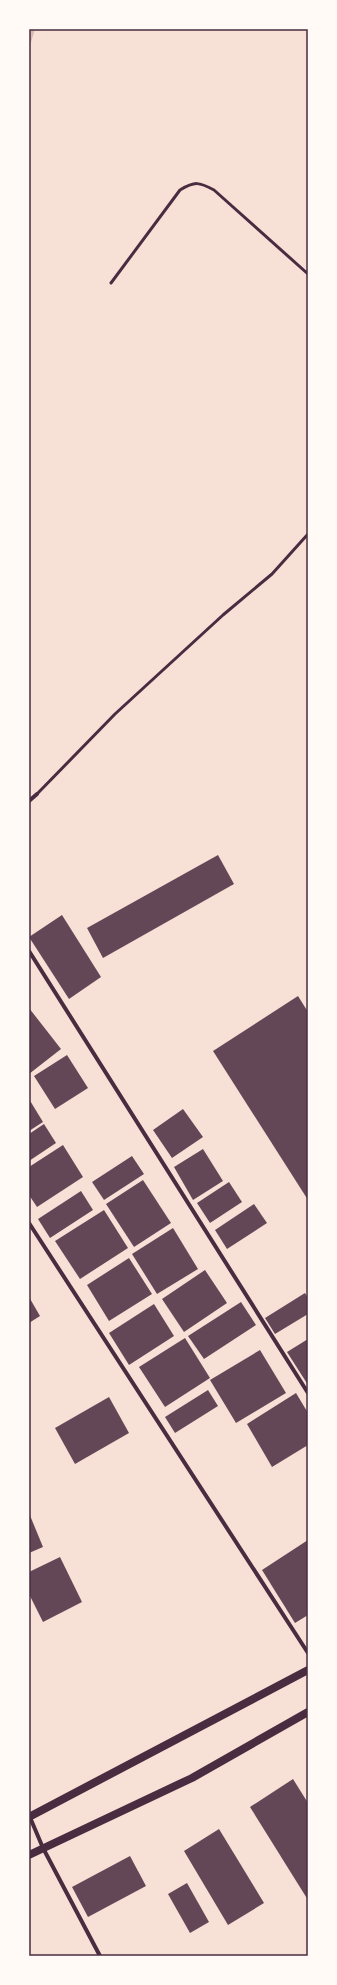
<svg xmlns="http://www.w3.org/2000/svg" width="337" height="1985" font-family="Roboto,sans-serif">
<rect width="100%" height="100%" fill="#f7e1d7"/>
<!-- water -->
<polygon fill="#dcb8b0" points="29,29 35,29 29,49"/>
<!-- building -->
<g fill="#644757">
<polygon points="218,855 234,884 103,958 87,928"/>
<polygon points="62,915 101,977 69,999 29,937"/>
<polygon points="298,996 308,1012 308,1200 213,1051"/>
<polygon points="29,1008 61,1049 29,1074"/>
<polygon points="67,1055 88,1088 55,1109 34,1076"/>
<polygon points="29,1099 43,1122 29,1131"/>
<polygon points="183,1109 203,1137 172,1158 153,1130"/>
<polygon points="44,1124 56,1143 29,1161 29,1134"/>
<polygon points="63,1145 83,1177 37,1207 29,1195 29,1167"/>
<polygon points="203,1149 223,1181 193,1200 174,1167"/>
<polygon points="132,1156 144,1174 104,1200 92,1182"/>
<polygon points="143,1180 171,1223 134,1247 106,1204"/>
<polygon points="229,1182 242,1202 210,1223 197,1203"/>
<polygon points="81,1191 93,1210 50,1238 38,1219"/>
<polygon points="254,1204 267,1223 227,1249 215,1230"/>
<polygon points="104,1210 128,1248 80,1279 55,1241"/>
<polygon points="173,1228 198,1269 157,1294 132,1254"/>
<polygon points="129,1258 152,1294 109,1321 87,1285"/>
<polygon points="205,1270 227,1303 184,1332 162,1299"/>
<polygon points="305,1293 308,1298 308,1314 275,1334 265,1318"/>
<polygon points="29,1297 40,1316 29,1323"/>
<polygon points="241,1302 256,1325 204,1359 188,1336"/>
<polygon points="154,1304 174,1336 129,1365 109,1333"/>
<polygon points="185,1338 210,1378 165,1407 139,1367"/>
<polygon points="308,1339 308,1385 287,1352"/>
<polygon points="260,1350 286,1393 236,1423 210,1380"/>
<polygon points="208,1390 218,1406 175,1433 165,1417"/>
<polygon points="296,1393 308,1413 308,1445 272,1467 247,1424"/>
<polygon points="109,1397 129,1433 75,1464 55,1428"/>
<polygon points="29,1513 43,1547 29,1553"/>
<polygon points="308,1540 308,1615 295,1623 262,1570"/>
<polygon points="60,1557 82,1602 43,1622 29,1594 29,1572"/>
<polygon points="293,1779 308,1803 308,1900 250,1807"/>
<polygon points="219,1829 264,1903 228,1925 184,1851"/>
<polygon points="130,1856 146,1886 88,1917 72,1887"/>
<polygon points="187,1883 209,1922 190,1933 168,1894"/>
</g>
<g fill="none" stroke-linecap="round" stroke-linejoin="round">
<!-- service -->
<g stroke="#4a2c40" stroke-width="3">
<path d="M111 283 180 190C195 181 199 182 214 190L308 274"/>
<polyline points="37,794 115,714 223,615 272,574 308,534"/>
</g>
<!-- minor -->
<g stroke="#4a2c40" stroke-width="4">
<polyline points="29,801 37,794"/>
<polyline points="29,951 308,1393"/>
<polyline points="29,1223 308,1653"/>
<polyline points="29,1815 43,1848 100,1956"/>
</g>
<!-- secondary -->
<g stroke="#4a2c40" stroke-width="8">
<polyline points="29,1817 308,1670"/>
<polyline points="29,1855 192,1778 308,1712"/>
</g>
</g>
<!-- border -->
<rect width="337" height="1985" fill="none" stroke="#fffaf5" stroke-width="60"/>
<rect x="30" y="30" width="277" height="1925" fill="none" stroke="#4a2c40" stroke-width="1.5"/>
</svg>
